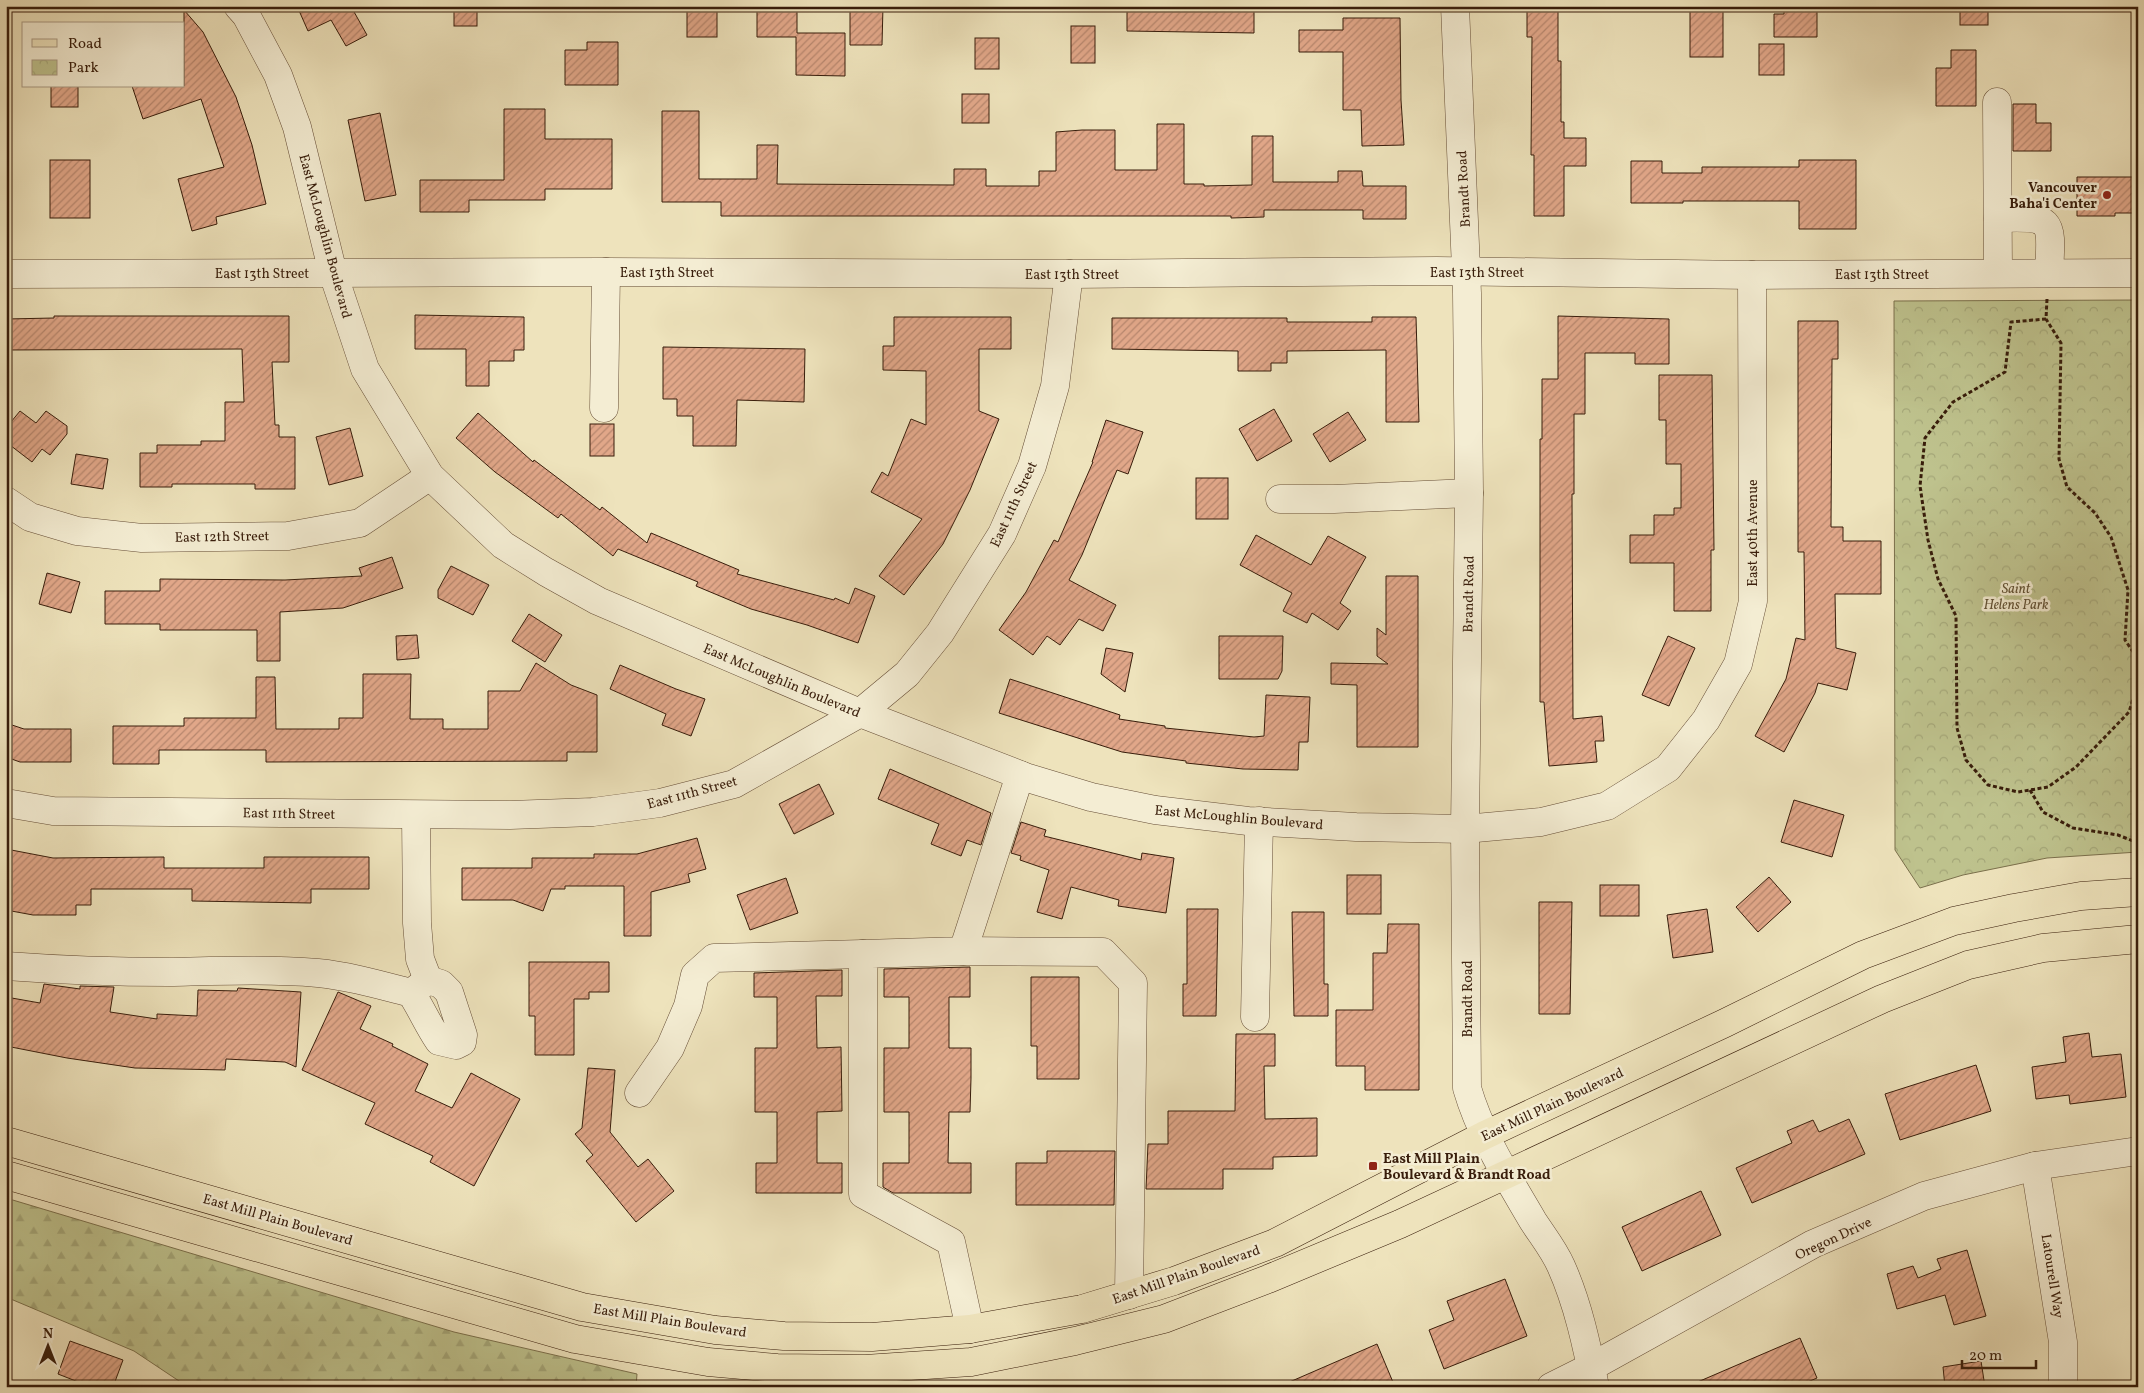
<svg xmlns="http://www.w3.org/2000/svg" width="2144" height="1393" font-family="Vollkorn,serif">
<defs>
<pattern id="forest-firs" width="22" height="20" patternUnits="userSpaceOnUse" patternTransform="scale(1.25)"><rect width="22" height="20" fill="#bec28d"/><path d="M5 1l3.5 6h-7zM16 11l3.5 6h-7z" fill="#a4a678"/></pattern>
<pattern id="park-crowns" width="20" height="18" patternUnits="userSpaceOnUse" patternTransform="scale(1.25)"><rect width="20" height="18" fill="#bec28d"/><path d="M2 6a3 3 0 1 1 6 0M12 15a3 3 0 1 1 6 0" fill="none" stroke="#a4a678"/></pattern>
<pattern id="building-hatch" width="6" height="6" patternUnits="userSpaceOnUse" patternTransform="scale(1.25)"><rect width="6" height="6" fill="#e1a789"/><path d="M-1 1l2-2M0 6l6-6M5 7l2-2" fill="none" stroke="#b7876e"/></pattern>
</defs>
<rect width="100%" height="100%" fill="#eee3bc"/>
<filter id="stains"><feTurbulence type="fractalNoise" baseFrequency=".004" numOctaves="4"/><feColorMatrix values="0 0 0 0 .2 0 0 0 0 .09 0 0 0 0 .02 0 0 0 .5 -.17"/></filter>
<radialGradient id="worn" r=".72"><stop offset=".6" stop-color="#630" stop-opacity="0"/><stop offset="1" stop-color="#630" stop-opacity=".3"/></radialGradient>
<!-- forest -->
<polygon fill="url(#forest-firs)" stroke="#7b704c" points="6,1198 454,1332 637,1374 636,1387 188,1387 134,1351 6,1297"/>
<!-- park -->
<polygon fill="url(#park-crowns)" stroke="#7b704c" points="2138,300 2138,852 2047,858 1963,875 1920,888 1895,850 1894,301"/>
<!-- building -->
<g fill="url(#building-hatch)" stroke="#381d0b">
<polygon points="297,6 362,6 353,10 367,35 346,46 331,20 308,31"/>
<rect x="454" y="6" width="23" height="20"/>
<rect x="687" y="6" width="30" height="31"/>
<polygon points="757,6 797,7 797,33 845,33 845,76 796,75 796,37 757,37"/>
<polygon points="850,6 883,6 882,45 850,45"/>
<polygon points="1127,6 1254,6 1254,33 1127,31"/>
<polygon points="1527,6 1558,6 1558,61 1561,61 1561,122 1564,122 1564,138 1586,138 1586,166 1564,166 1564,216 1534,216 1534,155 1531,155 1532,37 1527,37"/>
<rect x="1690" y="6" width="33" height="51"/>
<polygon points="1784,6 1817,6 1817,37 1774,37 1774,14 1784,14"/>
<rect x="1960" y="6" width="28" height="19"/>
<polygon points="184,10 203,32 236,97 252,145 266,204 216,217 217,224 192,231 178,179 224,167 201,99 143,119 132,86 184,86"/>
<polygon points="1343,18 1400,18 1401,100 1404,145 1362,146 1361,110 1343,110 1343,52 1299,52 1299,30 1343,30"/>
<rect x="1071" y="26" width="24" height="37"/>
<rect x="975" y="38" width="24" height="31"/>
<polygon points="587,42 618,42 618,85 565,85 565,50 587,50"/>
<rect x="1759" y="44" width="25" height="31"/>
<polygon points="1951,50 1976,50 1976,106 1936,106 1936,68 1951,68"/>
<rect x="51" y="86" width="27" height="21"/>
<rect x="962" y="94" width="27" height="29"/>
<polygon points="2013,104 2036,104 2036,123 2051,123 2051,151 2013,151"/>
<polygon points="504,109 545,109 545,139 612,139 612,189 545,189 545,200 469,200 469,212 420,212 420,180 504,180"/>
<polygon points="662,111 699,111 699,179 757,179 757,145 778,145 777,184 954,185 954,169 986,169 986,186 1039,186 1039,171 1056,171 1056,132 1082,130 1115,130 1115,170 1157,170 1157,124 1184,124 1184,184 1204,184 1204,186 1252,185 1252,136 1273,136 1273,182 1338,182 1338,171 1362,171 1363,186 1406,186 1406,219 1363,219 1363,210 1264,210 1264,217 1231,218 1231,216 721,216 721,202 662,202"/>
<polygon points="380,113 396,195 365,201 348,120"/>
<rect x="50" y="160" width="40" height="58"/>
<polygon points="1799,160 1856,160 1856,229 1799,229 1799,201 1683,201 1683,203 1631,203 1631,161 1662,161 1662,173 1702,173 1702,167 1799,167"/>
<polygon points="2077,177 2138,177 2138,213 2115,213 2115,216 2077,216"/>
<polygon points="415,315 524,317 524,350 514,350 514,361 489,361 489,386 466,386 466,349 415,349"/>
<polygon points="54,316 289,316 289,362 272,362 275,425 279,425 279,437 295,437 295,489 255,489 255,484 172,484 172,487 140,487 140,453 157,453 157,445 201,445 201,441 225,441 225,402 244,402 242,349 6,350 6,319 54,318"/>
<polygon points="1558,316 1669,319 1669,364 1635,364 1635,353 1585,353 1585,414 1574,414 1574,494 1572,494 1573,719 1602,716 1604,741 1595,741 1597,762 1549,766 1544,702 1540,702 1540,439 1542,439 1542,379 1558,379"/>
<polygon points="894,317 1011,317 1011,349 979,349 979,411 999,419 970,490 943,544 904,595 879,576 922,519 871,492 882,472 888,476 911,419 926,425 926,371 883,370 883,346 894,346"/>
<polygon points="1372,317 1416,317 1419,422 1386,422 1386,350 1287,351 1287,363 1271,363 1271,371 1238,371 1238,351 1112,349 1112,318 1287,318 1287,322 1372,322"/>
<polygon points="1798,321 1838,321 1838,359 1832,359 1831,527 1843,527 1843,541 1881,541 1881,594 1835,594 1836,648 1856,653 1847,690 1818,683 1815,693 1784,752 1755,736 1786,679 1796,638 1805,640 1804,552 1798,552"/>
<polygon points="663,347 805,349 804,402 737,400 736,446 693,446 693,416 677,416 677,399 663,399"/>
<polygon points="1659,375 1712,375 1714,550 1711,550 1711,611 1674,611 1674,563 1630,563 1630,535 1654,535 1654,515 1674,515 1674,508 1681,508 1681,464 1666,464 1666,420 1659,420"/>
<polygon points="1274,409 1292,441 1257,461 1239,429"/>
<polygon points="20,411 36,423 46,411 67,426 67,434 50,455 42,449 32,462 6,442 6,428"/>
<polygon points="1348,412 1366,440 1330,462 1313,434"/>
<polygon points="478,413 533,462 534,460 600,510 602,507 647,543 651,533 739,570 737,574 834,600 835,598 849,604 855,588 875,596 858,643 807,625 751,609 696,586 698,582 618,549 613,556 561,514 558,518 495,472 456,438"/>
<polygon points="1106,420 1143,432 1128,474 1117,470 1082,555 1069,580 1116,605 1103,631 1079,619 1060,645 1047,636 1033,655 999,630 1026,592 1054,540 1058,542 1093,462 1092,462"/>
<rect x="590" y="424" width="24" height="32"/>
<polygon points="350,428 363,476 329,485 316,437"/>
<polygon points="76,454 108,459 103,489 71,484"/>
<rect x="1196" y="478" width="32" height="41"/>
<polygon points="1256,535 1311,565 1328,536 1366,557 1340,603 1351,611 1338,630 1312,613 1307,623 1283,611 1292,593 1240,565"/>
<polygon points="392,557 403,588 343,608 280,612 280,661 257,661 257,630 160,630 160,624 105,624 105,591 160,591 160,579 285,580 362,576 359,568"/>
<polygon points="451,566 489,585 473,615 438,598 438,590"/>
<polygon points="47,573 80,582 71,613 39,604"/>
<polygon points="1386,576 1418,576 1418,747 1357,747 1357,685 1331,684 1331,663 1388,664 1377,656 1377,628 1386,635"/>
<polygon points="529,614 562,635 545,662 512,641"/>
<polygon points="417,635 419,658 397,660 396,636"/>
<polygon points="1219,636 1283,636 1282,671 1278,679 1219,679"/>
<polygon points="1668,636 1695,648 1669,706 1642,695"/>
<polygon points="1106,648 1133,653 1125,692 1101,674"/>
<polygon points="536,663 571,685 597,695 597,752 567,752 567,761 266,762 266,750 159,750 159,764 113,764 113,726 184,726 184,718 256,718 256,677 275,677 276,729 339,729 339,718 363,718 363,674 411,674 410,719 443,719 443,729 488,729 488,691 520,691"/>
<polygon points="620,665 676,689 705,699 691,736 662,725 666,714 610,689"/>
<polygon points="1010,679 1120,715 1119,719 1165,726 1165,728 1254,737 1264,736 1266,695 1310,697 1308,742 1299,742 1298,770 1243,769 1186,763 1186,761 1122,752 999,713"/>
<polygon points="6,723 24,729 71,729 71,762 20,762 6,757"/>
<polygon points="890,769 991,813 981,845 967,840 961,856 931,844 939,824 878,799"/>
<polygon points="819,784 834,814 794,834 779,804"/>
<polygon points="1794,800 1844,815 1832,857 1781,842"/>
<polygon points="1021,822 1046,830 1044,836 1141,860 1142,853 1174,858 1166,913 1118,906 1119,900 1071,887 1062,919 1037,912 1049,870 1020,860 1021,856 1011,853"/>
<polygon points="697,838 706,869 688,874 690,882 651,892 651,936 624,936 624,886 565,886 565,889 551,889 543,911 513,900 462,900 462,868 532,868 532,858 594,858 594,854 637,854"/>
<polygon points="6,849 53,858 164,857 164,868 264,868 264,857 369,857 369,889 311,889 311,903 192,901 192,889 91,889 91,905 76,905 76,915 33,915 6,910"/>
<rect x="1347" y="875" width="34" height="39"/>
<polygon points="1769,877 1791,902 1758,932 1736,907"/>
<polygon points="786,878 798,913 750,930 737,895"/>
<rect x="1600" y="885" width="39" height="31"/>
<polygon points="1539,902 1572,902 1570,1014 1539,1014"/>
<polygon points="1187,909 1218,909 1216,1016 1183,1016 1183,984 1187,984"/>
<polygon points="1707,909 1713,952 1673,958 1667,915"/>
<polygon points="1292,912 1324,912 1324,984 1328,984 1328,1016 1294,1016"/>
<polygon points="1388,924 1419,924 1419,1090 1365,1090 1365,1066 1336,1066 1336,1010 1373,1010 1373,953 1387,953"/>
<polygon points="529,962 609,962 609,992 589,992 589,999 574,999 574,1055 535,1055 535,1016 529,1016"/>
<polygon points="970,967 970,997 949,997 949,1048 971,1048 971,1078 970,1112 949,1112 948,1163 971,1163 971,1193 893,1193 883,1187 883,1163 909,1163 909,1112 884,1112 884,1048 909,1048 909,997 884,997 884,969"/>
<polygon points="842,970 842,996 816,996 817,1048 841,1047 842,1111 817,1112 817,1163 842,1163 842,1193 756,1193 756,1163 777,1163 777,1112 755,1112 755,1048 777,1048 777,997 754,997 754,973"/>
<polygon points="1031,977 1079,977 1079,1079 1037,1079 1037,1046 1031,1046"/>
<polygon points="44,984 80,989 80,986 114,987 110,1012 157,1019 157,1014 197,1016 198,990 237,991 238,988 301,992 296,1067 285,1062 226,1059 225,1070 135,1068 67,1058 6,1046 6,997 40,1003"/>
<polygon points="338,992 371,1006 360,1029 393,1044 392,1046 428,1064 415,1091 452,1108 471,1073 520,1099 474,1186 430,1162 433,1156 365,1124 375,1103 302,1070"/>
<polygon points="2089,1033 2092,1057 2121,1054 2126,1097 2070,1104 2069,1095 2036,1099 2032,1067 2066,1062 2063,1037"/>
<polygon points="1236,1034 1275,1034 1275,1066 1264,1066 1265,1119 1317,1118 1317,1156 1273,1157 1273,1169 1223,1169 1223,1189 1146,1189 1148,1144 1168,1144 1168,1111 1235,1111"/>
<polygon points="1976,1065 1991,1111 1900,1140 1885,1094"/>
<polygon points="588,1068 615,1070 610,1132 638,1167 648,1159 674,1191 636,1222 586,1161 593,1155 575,1134 582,1128"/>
<polygon points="1849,1119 1865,1154 1752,1203 1736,1168 1792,1143 1787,1131 1813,1120 1819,1132"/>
<polygon points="1047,1151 1115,1151 1114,1205 1016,1205 1016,1163 1047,1163"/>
<polygon points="1701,1191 1721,1235 1642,1271 1622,1227"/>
<polygon points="1967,1250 1986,1316 1954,1325 1945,1295 1897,1309 1887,1274 1913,1266 1918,1278 1941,1269 1937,1259"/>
<polygon points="1505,1279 1527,1336 1444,1369 1429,1330 1454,1320 1447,1301"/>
<polygon points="1800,1338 1817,1378 1796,1387 1686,1387"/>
<polygon points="70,1341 123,1360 113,1387 91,1387 58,1374"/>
<polygon points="1377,1344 1395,1387 1278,1387"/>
<polygon points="1981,1361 1985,1387 1945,1387 1943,1367"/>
</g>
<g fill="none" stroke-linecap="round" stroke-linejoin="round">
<defs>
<g id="minor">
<polyline points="238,6 246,15 278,75 297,127 333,273 365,369 430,476 503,545 546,572 598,601 860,713 1028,778 1091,797 1155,810 1248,821 1356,827 1465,829 1541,822 1607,806 1668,768 1706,720 1738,664 1753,601 1752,275"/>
<path d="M1455 6 1467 293 1469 493 1465 829 1467 1088C1481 1136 1508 1178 1533 1221 1542 1235 1554 1250 1561 1266 1578 1304 1587 1346 1595 1387"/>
<polyline points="1997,102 1998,273"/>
<path d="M1998 218C2054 216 2052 219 2049 273"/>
<polyline points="6,274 606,272 1069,274 1437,271 1752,275 2138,273"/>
<polyline points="604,408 606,272"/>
<polyline points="1280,499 1334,499 1469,493"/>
<polyline points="6,501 30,517 77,531 142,538 288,536 360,523 430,476"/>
<polyline points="6,803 53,811 510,815 593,812 660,803 734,784 860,713 907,674 940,633 1002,534 1032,466 1055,386 1069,274"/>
<polyline points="416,815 417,923 420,959 428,980"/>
<polyline points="963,951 1103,952 1133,983 1129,1295"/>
<path d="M6 966C60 970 115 972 170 972 219 971 269 969 318 973 349 976 380 985 411 993 421 1008 428 1025 439 1041L456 1045 462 1042 463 1035 449 992 441 984 428 980 411 993"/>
<polyline points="1255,1017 1259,821"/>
<polyline points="639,1093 670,1048 688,1006 695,975 714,958 863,954"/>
<polyline points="2035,1166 2063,1342 2063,1387"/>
<polyline points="970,1329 951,1242 863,1194 863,954 963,951 1020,775"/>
<polyline points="1551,1387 1591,1367 1813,1244 1924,1196 2035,1166 2138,1151"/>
</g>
<g id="major">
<polyline points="6,1141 582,1307 715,1330 784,1336 872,1337 970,1329 1082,1309 1174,1281 1275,1243 1485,1135 1725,1023 1863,955 1954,921 2014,908 2081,896 2138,892"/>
<polyline points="6,1175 575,1339 708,1362 777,1368 865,1369 971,1362 1075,1341 1164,1319 1268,1279 1400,1224 1882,999 1968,965 2043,948 2138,939"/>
</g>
</defs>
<!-- minor casing -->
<use href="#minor" stroke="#664e37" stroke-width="29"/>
<!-- major casing -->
<use href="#major" stroke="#381d0b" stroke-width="29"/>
<!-- path -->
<g stroke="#381d0b" stroke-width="3" stroke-dasharray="4 2.5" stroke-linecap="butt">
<polyline points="2047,299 2046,319 2061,343 2059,459 2067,487 2095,513 2111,537 2128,590 2125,640 2138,659"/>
<polyline points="2046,319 2011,322 2005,372 1953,402 1925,438 1920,486 1928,540 1938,579 1956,616 1957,728 1966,760 1988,785 2018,792 2048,787 2076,767 2129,712 2138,683"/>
<polyline points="2030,790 2043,812 2073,828 2118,835 2138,843"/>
</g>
<!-- minor -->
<use href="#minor" stroke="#f4edd3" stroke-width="28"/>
<!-- major -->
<use href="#major" stroke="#eee3bc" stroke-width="28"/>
</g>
<!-- markers -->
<g fill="#8f2418" stroke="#f4edd3" stroke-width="2">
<circle cx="2107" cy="195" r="5"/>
<rect x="1368" y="1161" width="10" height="10" rx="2.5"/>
</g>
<g text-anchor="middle" stroke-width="5" stroke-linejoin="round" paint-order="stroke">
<!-- poi labels -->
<g font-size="14" font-weight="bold" fill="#381d0b" stroke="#f4edd3" text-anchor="end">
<text x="2097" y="192">Vancouver<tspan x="2097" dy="16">Baha'i Center</tspan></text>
<text x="1383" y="1163" text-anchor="start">East Mill Plain<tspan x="1383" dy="16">Boulevard &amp; Brandt Road</tspan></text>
</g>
<!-- street labels -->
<g font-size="14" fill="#381d0b" stroke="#f4edd3">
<text transform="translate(1463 189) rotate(-93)" y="5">Brandt Road</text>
<text transform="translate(326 236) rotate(75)" y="5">East McLoughlin Boulevard</text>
<text x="667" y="277">East 13th Street</text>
<text x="1477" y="277">East 13th Street</text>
<text x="262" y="278">East 13th Street</text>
<text x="1072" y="279">East 13th Street</text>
<text x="1882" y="279">East 13th Street</text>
<text transform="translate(1013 504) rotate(-65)" y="5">East 11th Street</text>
<text transform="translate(1752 533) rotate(-90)" y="5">East 40th Avenue</text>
<text transform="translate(222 536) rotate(-1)" y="5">East 12th Street</text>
<text transform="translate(1468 594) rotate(-89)" y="5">Brandt Road</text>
<text transform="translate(782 680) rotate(23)" y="5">East McLoughlin Boulevard</text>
<text transform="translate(692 792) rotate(-15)" y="5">East 11th Street</text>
<text transform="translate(289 813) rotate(1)" y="5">East 11th Street</text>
<text transform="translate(1239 817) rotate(5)" y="5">East McLoughlin Boulevard</text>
<text transform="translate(1467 999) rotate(-90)" y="5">Brandt Road</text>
<text transform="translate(1552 1104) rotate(-25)" y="5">East Mill Plain Boulevard</text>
<text transform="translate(278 1219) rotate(16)" y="5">East Mill Plain Boulevard</text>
<text transform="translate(1833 1238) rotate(-25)" y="5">Oregon Drive</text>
<text transform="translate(1186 1274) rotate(-19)" y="5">East Mill Plain Boulevard</text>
<text transform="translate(2053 1276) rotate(81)" y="5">Latourell Way</text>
<text transform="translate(670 1320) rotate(9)" y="5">East Mill Plain Boulevard</text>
</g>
<!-- park labels -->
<g font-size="14" font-style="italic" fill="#604f32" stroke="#f4edd3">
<text x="2016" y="593">Saint<tspan x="2016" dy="16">Helens Park</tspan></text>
</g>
</g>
<!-- margin -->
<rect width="2144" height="1393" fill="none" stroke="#eee3bc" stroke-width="25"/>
<rect x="8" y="8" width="2129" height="1378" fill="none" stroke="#381d0b" stroke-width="2.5"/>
<rect x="12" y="12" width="2119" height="1368" fill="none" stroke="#381d0b"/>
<!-- legend -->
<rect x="22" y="22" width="162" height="65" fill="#f4edd3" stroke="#a99a83"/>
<rect x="32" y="39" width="25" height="8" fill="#eee3bc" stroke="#a99a83"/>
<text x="68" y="48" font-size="15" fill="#381d0b">Road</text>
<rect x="32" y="60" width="25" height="15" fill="url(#park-crowns)" stroke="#a99a83"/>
<text x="68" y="72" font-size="15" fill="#381d0b">Park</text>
<!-- north arrow -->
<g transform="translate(48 1346)" stroke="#f4edd3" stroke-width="4" paint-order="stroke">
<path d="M0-4L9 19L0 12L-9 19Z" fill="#381d0b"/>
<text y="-8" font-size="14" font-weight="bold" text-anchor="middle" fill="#381d0b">N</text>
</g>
<!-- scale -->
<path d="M1962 1360v8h74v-8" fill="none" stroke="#381d0b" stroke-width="2.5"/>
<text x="1969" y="1360" font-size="15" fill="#381d0b" stroke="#f4edd3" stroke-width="4" paint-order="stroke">20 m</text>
<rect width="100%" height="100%" filter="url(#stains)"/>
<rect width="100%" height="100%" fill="url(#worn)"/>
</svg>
